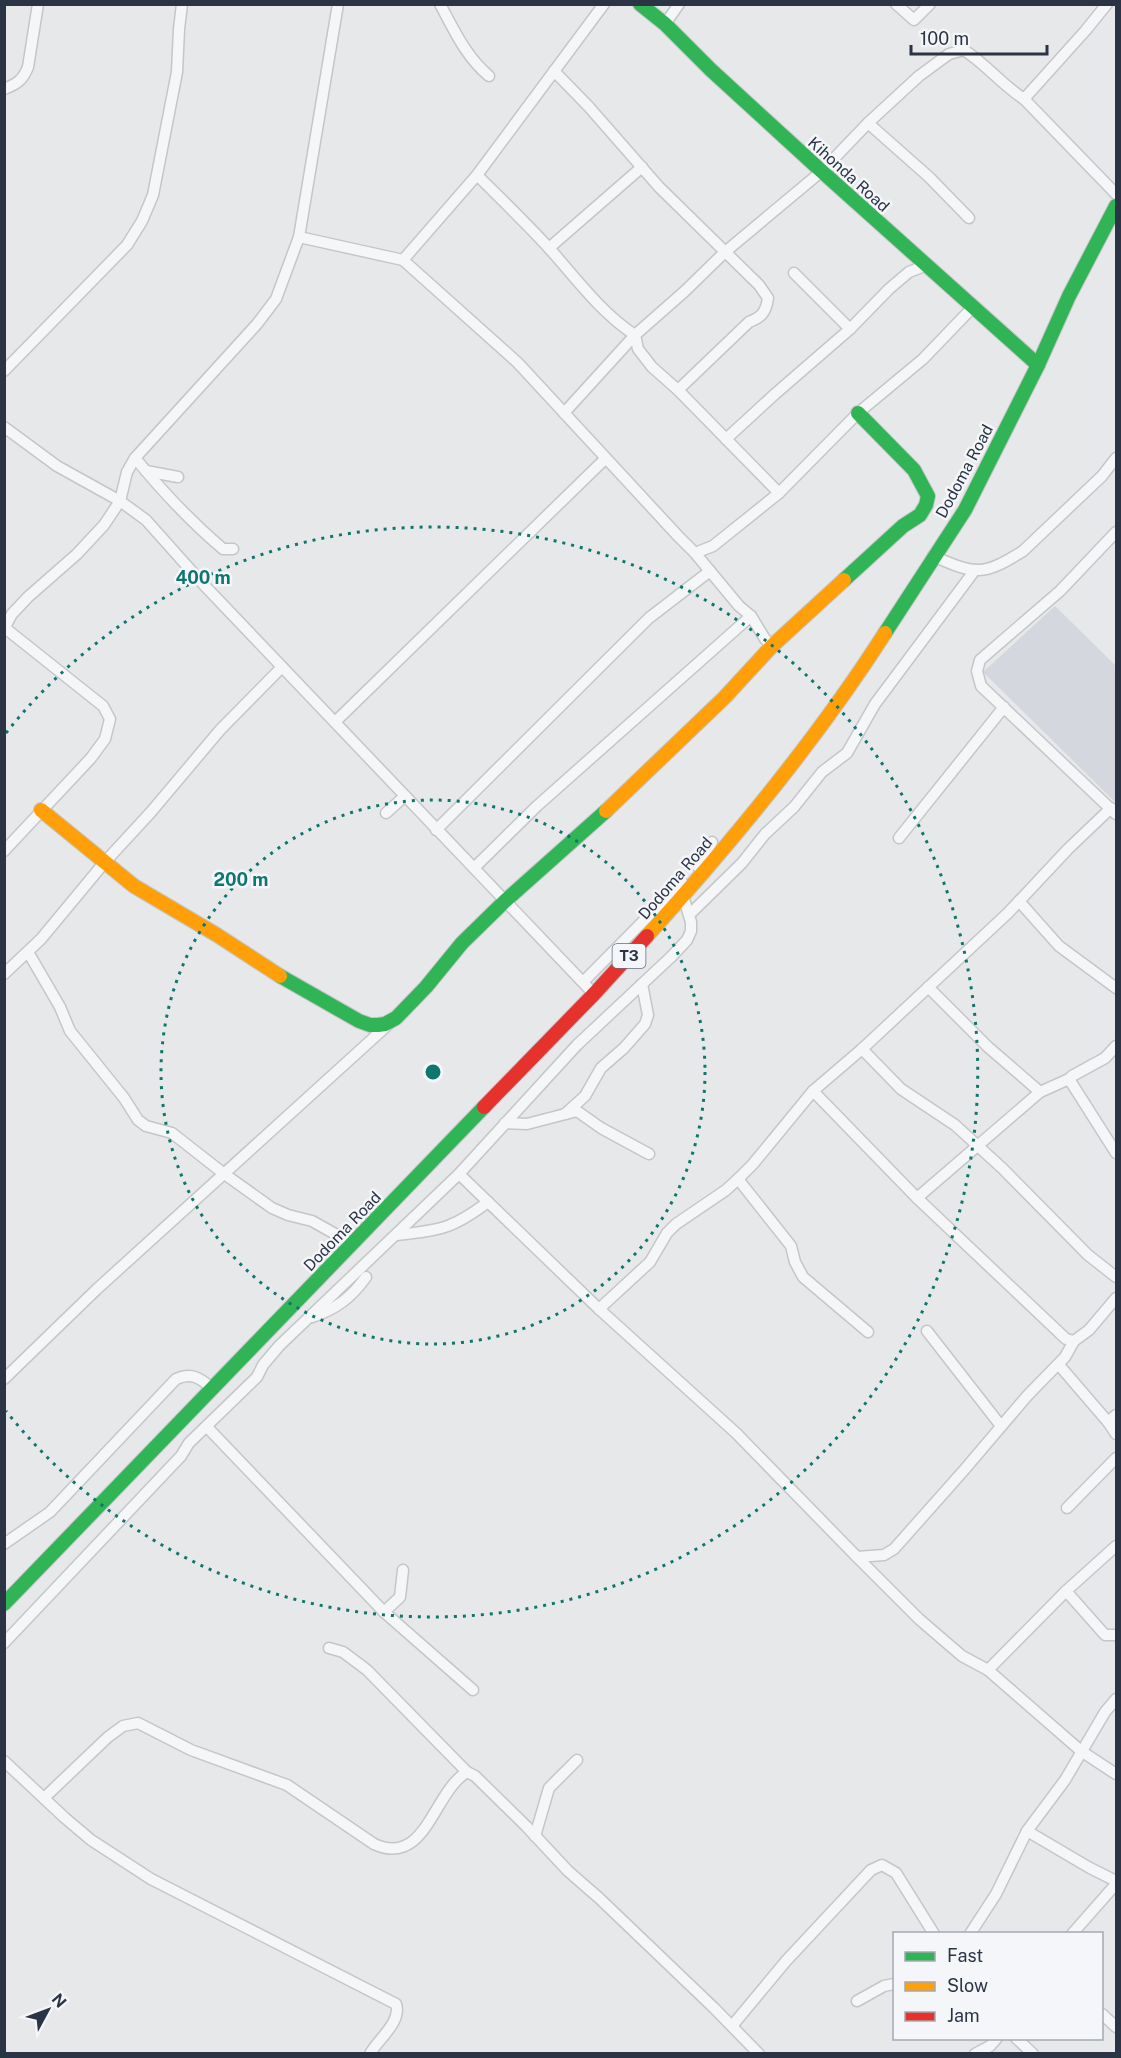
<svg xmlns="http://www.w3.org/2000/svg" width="1121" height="2058" font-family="'Public Sans',sans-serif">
<rect width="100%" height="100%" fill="#e6e8ea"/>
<!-- built -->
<polygon fill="#d4d7dd" points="1055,606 1116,666 1116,803 983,672"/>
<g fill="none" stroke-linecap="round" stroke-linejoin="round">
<defs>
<g id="street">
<path d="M440 4C454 30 466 57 489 76"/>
<polyline points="896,4 914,20 930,4"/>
<polyline points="665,24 679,4"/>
<path d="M554 71 589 107 659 187 759 285 768 298C766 312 762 317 749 322L678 390"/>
<path d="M4 89C17 84 23 80 28 67L38 4"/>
<polyline points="1024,99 1086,30 1107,4"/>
<polyline points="868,123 929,177 969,218"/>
<path d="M477 175C501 199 525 222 548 247 576 278 600 312 635 335L638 349 652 367 678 390 779 493"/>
<polyline points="299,237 403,260 518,363 678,536 695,553 739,606 751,616 765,639 772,646"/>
<polyline points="549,248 642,167"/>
<polyline points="403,260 477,175 604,4"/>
<polyline points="794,273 850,329"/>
<polyline points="4,371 127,245 142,221 153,195 177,72 179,29 182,4"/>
<path d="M564 413 635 335 685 291 725 252 822 171 868 123 919 76 949 54 964 50C987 65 1001 84 1024 99L1116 194"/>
<polyline points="4,427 57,466 120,501 146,520 204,585 594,994"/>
<polyline points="726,439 775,394 850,329 889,289 909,272 927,265"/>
<path d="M135 458C162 491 190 521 223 549H233"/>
<polyline points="146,471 178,477"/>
<polyline points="1116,532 1060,591 980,660 977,671 981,686 1116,814"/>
<polyline points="695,553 713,546 779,493 858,413 923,359 973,307"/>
<path d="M933 556C976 575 983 576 1023 551L1102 476 1116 458"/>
<polyline points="4,629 12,614 28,597 77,554 104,525 120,501 127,472 135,458 257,324 276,299 299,237 338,4"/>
<polyline points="336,721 605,459"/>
<polyline points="386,813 405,796"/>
<polyline points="436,830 649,618 710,571"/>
<polyline points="899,838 1004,707"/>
<polyline points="4,851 91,758 105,739 110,719 103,706 5,628"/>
<polyline points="697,866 712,842"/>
<polyline points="474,868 537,806 751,616"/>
<polyline points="1019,901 1059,946 1116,988"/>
<polyline points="690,914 742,863 765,834 794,807 822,772 847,753 875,704 975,570"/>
<polyline points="28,952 60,1007 70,1031 124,1098 138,1120 146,1126 172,1133 223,1173 272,1208 288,1215 312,1221 353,1244"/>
<polyline points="4,974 41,939 104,863 151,812 220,730 282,667"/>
<polyline points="583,982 682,882"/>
<polyline points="928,987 988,1047 1040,1092"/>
<polyline points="862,1049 901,1089 955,1125 1002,1168 1088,1255 1116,1277"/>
<polyline points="1069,1079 1072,1076 1105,1058 1116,1046"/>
<polyline points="813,1091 917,1198 1066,1339 1074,1341 1089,1330 1116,1298"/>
<polyline points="565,1114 585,1096 601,1068 624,1048 645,1024 648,1015 642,984"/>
<polyline points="505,1123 527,1124 577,1111 601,1128 649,1154"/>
<polyline points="459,1174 599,1309 736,1433 857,1557 884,1555 894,1549 965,1469 1027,1396 1065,1357 1074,1341"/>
<polyline points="738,1179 791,1246 795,1262 803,1277 868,1332"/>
<polyline points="917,1198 1040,1092 1069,1079 1116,1153"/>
<path d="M397 1235C441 1230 452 1229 488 1202"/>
<polyline points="599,1309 650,1262 667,1233 676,1224 726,1190 738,1179 753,1164 813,1091 862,1049 1008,913 1068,849 1111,808"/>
<path d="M312 1317C336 1309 351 1298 366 1277"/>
<polyline points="927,1331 1001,1426"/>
<polyline points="1059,1365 1108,1422"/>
<polyline points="4,1379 97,1289 390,1023"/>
<polyline points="1116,1415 1108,1422 1116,1434"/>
<polyline points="207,1427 384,1612"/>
<polyline points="1067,1508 1116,1458"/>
<path d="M4 1544 50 1512 176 1379C192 1372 200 1378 213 1389"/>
<polyline points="857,1557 919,1619 962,1656 988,1670 1081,1751 1116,1774"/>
<polyline points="403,1570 400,1597 384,1612 473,1690"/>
<polyline points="1066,1591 1105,1635 1116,1635"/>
<polyline points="4,1643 181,1456 189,1443 257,1377 263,1365 279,1346 459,1174 577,1045 672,956 687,940 691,931 691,922 683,896"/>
<polyline points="329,1648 343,1652 367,1670 467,1772"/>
<polyline points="988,1670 1066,1591 1116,1546"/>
<path d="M4 1761 65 1818 91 1840 151 1879 396 2004C402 2022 378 2039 370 2054"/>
<path d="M44 1798 108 1737 123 1726 138 1723 191 1750 287 1785 374 1844C426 1868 433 1792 467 1772L475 1776 526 1826 568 1871 599 1898 714 2008 759 2054"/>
<polyline points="1027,1831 1090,1868 1116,1881"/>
<polyline points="535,1836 549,1788 577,1760"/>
<polyline points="970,1934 996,1894 1027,1831 1065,1780 1105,1712 1116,1699"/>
<polyline points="1072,1934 1116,1884"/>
<polyline points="857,2001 884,1986 894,1984"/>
<polyline points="1102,2014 1116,2027"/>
<polyline points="732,2026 786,1961 871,1870 882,1865 896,1873 934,1934"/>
<polyline points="1016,2038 1033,2054"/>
<polyline points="975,2054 990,2046 997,2038"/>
</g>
<g id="fast">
<polyline points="640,4 665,24 711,70 817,167 1038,365"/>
<polyline points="844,580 903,526 920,515 926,505 928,496 914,470 858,413"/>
<polyline points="885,633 965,510 1038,365 1069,296 1116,206"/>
<polyline points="280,976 359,1021 370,1025 378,1025 385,1024 396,1018 426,987 462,943 505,901 606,811"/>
<polyline points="4,1604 484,1107"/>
</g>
<g id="slow">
<polyline points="41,810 134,886 217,935 280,976"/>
<polyline points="606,811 725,697 772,646 844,580"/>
<path d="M647 936C733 841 816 741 885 633"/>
</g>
<polyline id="jam" points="484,1107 594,994 647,936"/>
</defs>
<!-- street casing -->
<use href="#street" stroke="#c4c6c8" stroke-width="13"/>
<!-- fast casing -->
<use href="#fast" stroke="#c4c6c8" stroke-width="16"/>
<!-- slow casing -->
<use href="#slow" stroke="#c4c6c8" stroke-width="16"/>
<!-- jam casing -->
<use href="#jam" stroke="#c4c6c8" stroke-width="16"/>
<!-- street -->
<use href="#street" stroke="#f5f6f7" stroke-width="10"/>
<!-- fast -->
<use href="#fast" stroke="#30b455" stroke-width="14"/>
<!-- slow -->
<use href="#slow" stroke="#ff9f0a" stroke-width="14"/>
<!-- jam -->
<use href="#jam" stroke="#e5322d" stroke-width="14"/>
</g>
<!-- distance rings -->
<g fill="none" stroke="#0f766e" stroke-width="3" stroke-dasharray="3 6">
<circle cx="433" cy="1072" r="272"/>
<path d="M6 733A545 545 0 1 1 6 1411"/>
</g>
<g text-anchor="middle" stroke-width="5" stroke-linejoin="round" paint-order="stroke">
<!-- shield labels -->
<rect fill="#f4f6f9" stroke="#676e7b" stroke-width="1.5" x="612.5" y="944" width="33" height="24" rx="4.5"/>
<g font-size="15" font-weight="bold" fill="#2b3445">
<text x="629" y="961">T3</text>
</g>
<!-- street labels -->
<g font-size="16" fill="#2b3445" stroke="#f4f6f9">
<text transform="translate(849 174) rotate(42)" y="6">Kihonda Road</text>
<text transform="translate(964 471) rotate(-62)" y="6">Dodoma Road</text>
<text transform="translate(675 878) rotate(-49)" y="6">Dodoma Road</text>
<text transform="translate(342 1231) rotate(-46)" y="6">Dodoma Road</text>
</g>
</g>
<circle cx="433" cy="1072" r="9" fill="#0f766e" stroke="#f4f6f9" stroke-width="3"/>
<g font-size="18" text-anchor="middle" font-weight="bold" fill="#0f766e" stroke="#f4f6f9" stroke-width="5" stroke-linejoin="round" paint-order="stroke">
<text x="203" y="584">400 m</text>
<text x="241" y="886">200 m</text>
</g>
<!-- border -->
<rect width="1121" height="2058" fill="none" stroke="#2b3445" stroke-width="12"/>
<!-- legend -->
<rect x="893" y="1932" width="210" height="108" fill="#f4f6f9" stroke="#a4a8b1" stroke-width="1.5"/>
<rect x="905" y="1952" width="30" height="9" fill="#30b455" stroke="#a4a8b1" stroke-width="1.5"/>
<text x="947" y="1962" font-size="18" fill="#2b3445">Fast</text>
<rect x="905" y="1982" width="30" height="9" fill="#ff9f0a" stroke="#a4a8b1" stroke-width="1.5"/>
<text x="947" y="1992" font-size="18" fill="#2b3445">Slow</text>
<rect x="905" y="2012" width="30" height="9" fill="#e5322d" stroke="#a4a8b1" stroke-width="1.5"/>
<text x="947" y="2022" font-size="18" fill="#2b3445">Jam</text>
<!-- north arrow -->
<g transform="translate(48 2010) rotate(49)" stroke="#f4f6f9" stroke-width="4.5" paint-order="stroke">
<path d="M0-4.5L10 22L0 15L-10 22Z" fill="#2b3445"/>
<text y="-9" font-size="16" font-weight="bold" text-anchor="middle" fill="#2b3445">N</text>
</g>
<!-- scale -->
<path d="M911 45v9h136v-9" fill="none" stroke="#2b3445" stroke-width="3"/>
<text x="920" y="45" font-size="18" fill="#2b3445" stroke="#f4f6f9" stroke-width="4.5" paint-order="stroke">100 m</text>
</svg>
